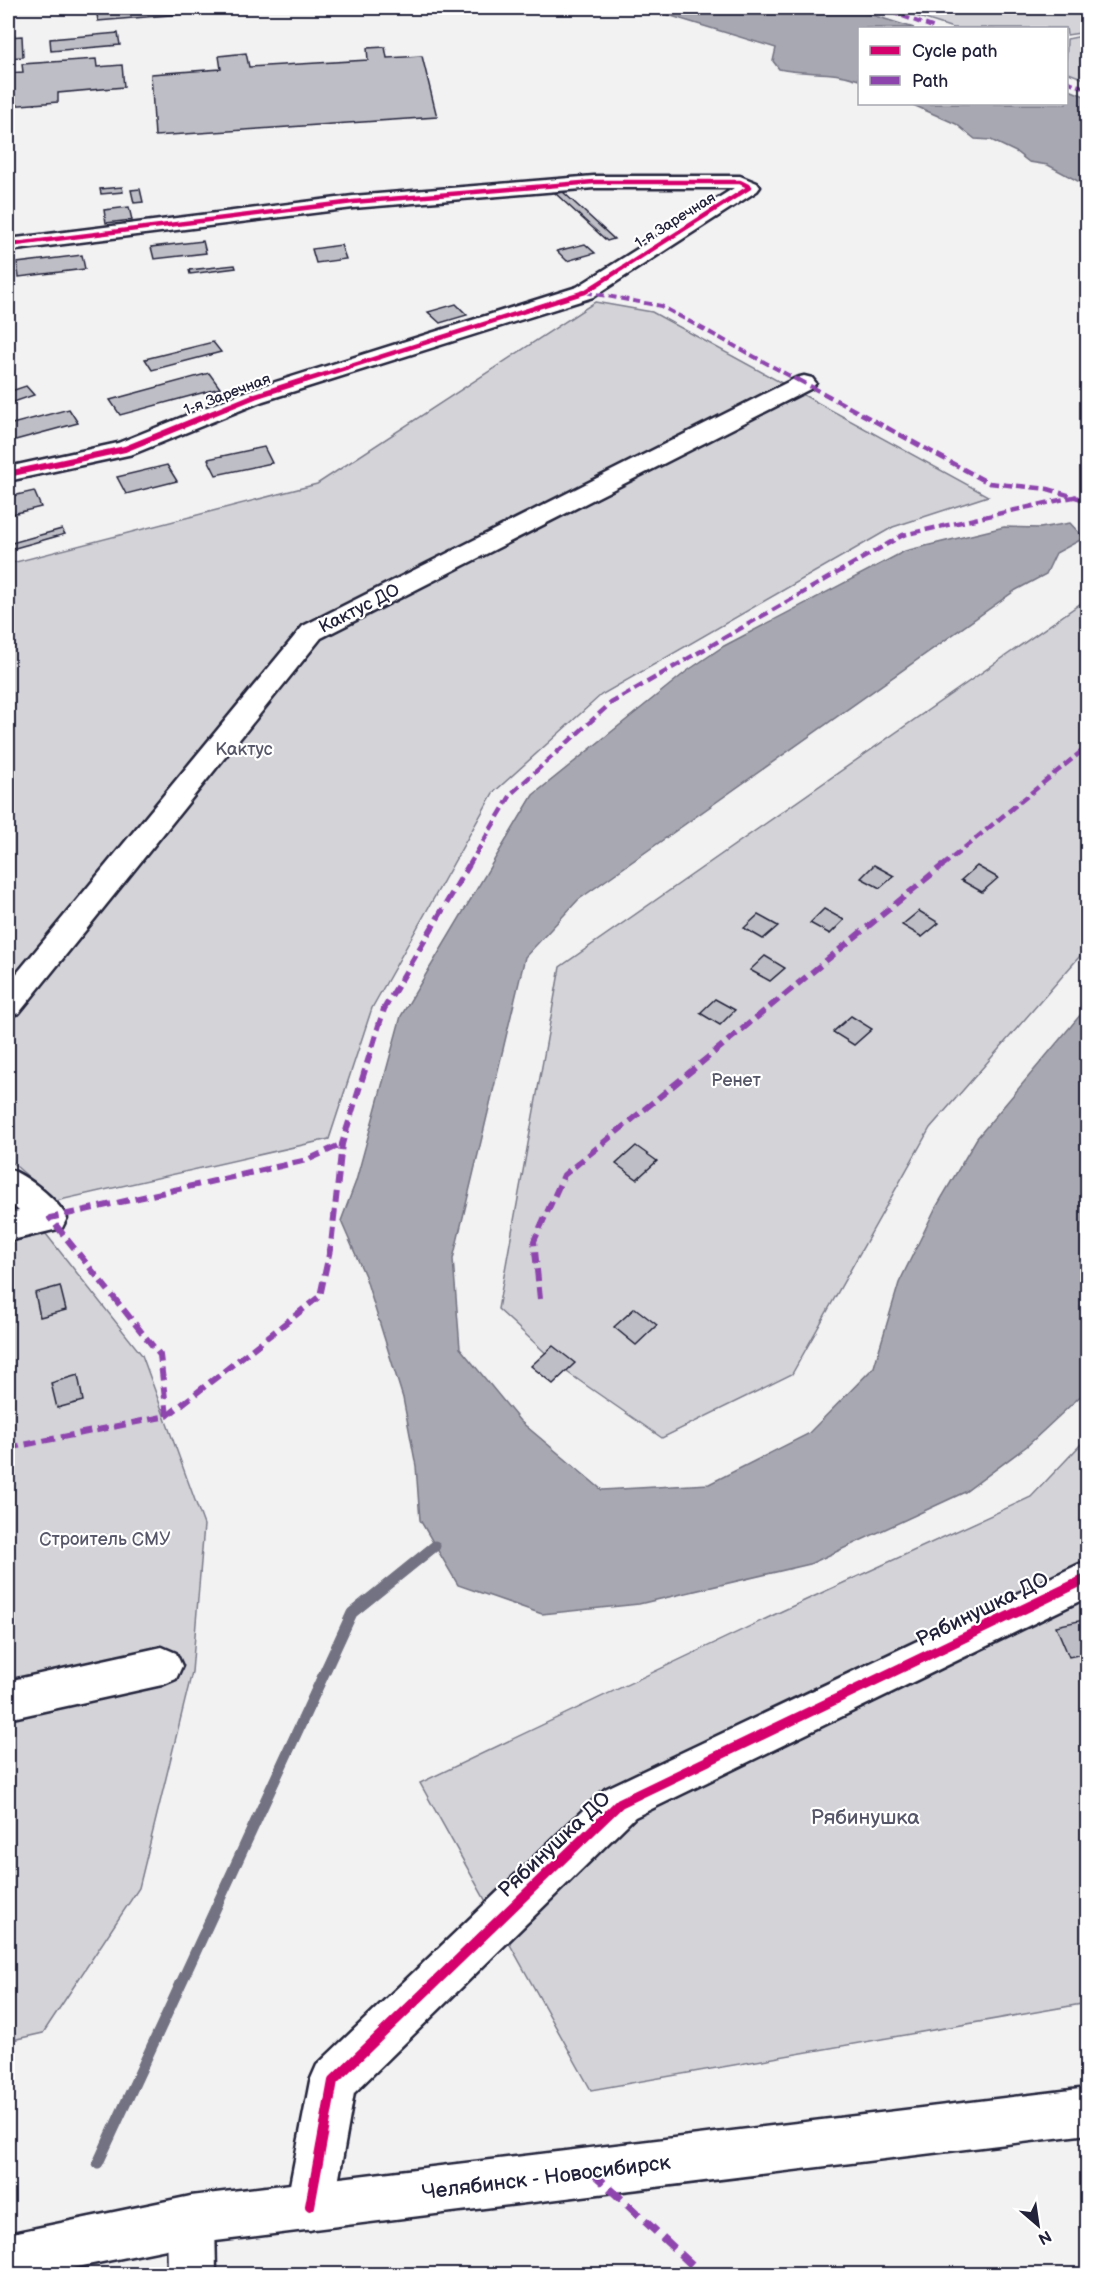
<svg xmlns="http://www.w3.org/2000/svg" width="1095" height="2282" font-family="'Balsamiq Sans',sans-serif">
<rect width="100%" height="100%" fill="#f2f2f3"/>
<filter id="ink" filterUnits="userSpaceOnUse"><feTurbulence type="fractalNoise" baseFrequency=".0167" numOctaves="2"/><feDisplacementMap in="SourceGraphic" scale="12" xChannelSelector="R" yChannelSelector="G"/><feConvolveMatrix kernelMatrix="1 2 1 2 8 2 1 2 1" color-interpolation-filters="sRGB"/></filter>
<g filter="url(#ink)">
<!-- green -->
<g fill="#d3d3d8" stroke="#7a7a8a" stroke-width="1.5">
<polygon points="891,8 1087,8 1087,32 1067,35 1066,28 953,28"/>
<polygon points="1087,35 1088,35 1087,80 1066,72 1067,39"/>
<polygon points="595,302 652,312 988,496 893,527 601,695 493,793 372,1008 329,1139 56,1201 8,1159 8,564 317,484"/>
<polygon points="1087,599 1087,948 930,1128 792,1374 662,1438 564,1370 498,1309 560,967"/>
<polygon points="46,1234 142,1355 204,1525 192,1672 139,1888 43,2033 8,2041 8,1243"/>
<polygon points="1087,1438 1087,2003 591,2090 420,1783 782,1611 1031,1497"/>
</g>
<!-- water -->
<g fill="#a8a8b2" stroke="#727282" stroke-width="1.5">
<path d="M645 8H850L914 28H860L859 80C833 70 807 75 779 69L773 61 776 48Z"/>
<polygon points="1067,89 1087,97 1087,186 1048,165 1029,162 1016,152 991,140 975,139 956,124 911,104 1066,104"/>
<polygon points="1070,523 1084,538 1056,553 1046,574 1016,590 578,900 525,957 453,1259 460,1348 520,1421 602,1490 709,1484 808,1434 874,1367 899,1283 935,1209 977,1138 1087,1007 1087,1390 1027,1446 965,1492 810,1564 639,1604 542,1614 458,1585 420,1520 416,1466 403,1398 365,1276 341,1221 356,1181 401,1016 533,795 687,671 724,646 905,551 1004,527 1040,528"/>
</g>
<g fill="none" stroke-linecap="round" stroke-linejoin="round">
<!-- stream -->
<polyline stroke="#727282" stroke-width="11" points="98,2163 352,1613 435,1546"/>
</g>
<!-- building -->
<g fill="#bebec6" stroke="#22223b" stroke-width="1.5">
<polygon points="96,8 193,8 194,13 98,21"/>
<polygon points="118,33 120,45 51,51 50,39"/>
<polygon points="22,36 23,57 8,58 8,37"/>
<polygon points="385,47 387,58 422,56 437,117 155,136 151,74 221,69 219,56 246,53 249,67 368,60 367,48"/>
<polygon points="96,59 97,67 122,65 124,87 58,93 58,102 8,106 8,73 23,72 22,64"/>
<polygon points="122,187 123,192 101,194 100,189"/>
<polygon points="140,189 143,202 134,203 131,190"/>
<polygon points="563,192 614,239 607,241 555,193"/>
<polygon points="129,207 132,220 106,223 104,210"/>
<polygon points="203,241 206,253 154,259 151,247"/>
<polygon points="585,244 595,253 567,261 557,251"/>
<polygon points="341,245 346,259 316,263 312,249"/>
<polygon points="82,255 85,269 19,277 17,263"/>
<polygon points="235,265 236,268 190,274 189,270"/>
<polygon points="456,304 467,315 440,323 428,312"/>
<polygon points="213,342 221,352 152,370 145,359"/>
<polygon points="209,373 220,388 120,415 110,400"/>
<polygon points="26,386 34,395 8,404 8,392"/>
<polygon points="69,409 78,423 8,442 8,425"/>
<polygon points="264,447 272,463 216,475 208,459"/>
<polygon points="167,465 177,481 126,494 117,477"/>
<polygon points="34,491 41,507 8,515 8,497"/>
<polygon points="62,529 65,534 8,550 8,544"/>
<polygon points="874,865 894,876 880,888 861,878"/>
<polygon points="977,866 998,878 982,892 961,880"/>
<polygon points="824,909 844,920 830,934 810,923"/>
<polygon points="919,911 939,923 922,937 902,925"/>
<polygon points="758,915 778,926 763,939 744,928"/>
<polygon points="765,956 785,968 770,981 750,970"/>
<polygon points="715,999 735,1010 720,1025 700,1013"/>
<polygon points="851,1016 872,1029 854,1045 833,1032"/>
<polygon points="636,1146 657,1161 637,1179 616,1164"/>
<polygon points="60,1286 66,1310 40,1317 35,1293"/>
<polygon points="635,1308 657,1325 636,1345 614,1327"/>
<polygon points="553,1346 575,1363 553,1384 531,1366"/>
<polygon points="78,1375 83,1401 57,1408 51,1383"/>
<polygon points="1083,1620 1088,1631 1088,1653 1069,1657 1056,1626"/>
</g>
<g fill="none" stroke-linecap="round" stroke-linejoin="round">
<defs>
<g id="minor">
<polygon points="594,176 740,176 757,183 760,187 757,191 593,297 263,401 133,454 8,481 8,467 118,443 247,391 577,287 734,188 594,188 353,208 8,251 8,239 353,196"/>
<polygon points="804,376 812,378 816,383 812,388 321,638 19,1013 8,1016 8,984 303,626 796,378"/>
<path d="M8 1169C27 1175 58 1200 67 1218L62 1228 8 1241V1213L19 1211 8 1201Z"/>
<polygon points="1088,1560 1088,1597 635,1817 354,2093 334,2206 327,2223 310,2230 293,2223 286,2206 310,2081 317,2065 605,1789"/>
<polygon points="162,1647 176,1653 182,1666 176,1679 162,1685 8,1719 8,1681"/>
<polygon points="191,2196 208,2203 215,2220 216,2274 168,2274 167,2220 174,2203"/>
</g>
<polygon id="highway" points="1088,2088 1088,2134 191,2244 43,2274 8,2274 8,2234 191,2196"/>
</defs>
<!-- minor casing -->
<use href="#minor" stroke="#22223b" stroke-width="5"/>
<!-- highway casing -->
<use href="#highway" stroke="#22223b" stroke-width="5"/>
<!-- minor -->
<use href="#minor" fill="#fff" fill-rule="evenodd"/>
<!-- highway -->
<use href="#highway" fill="#fff" fill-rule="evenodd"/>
<!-- quiet-far3 -->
<g stroke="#8e44ad" stroke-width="4" stroke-dasharray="8 4" stroke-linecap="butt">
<polyline points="880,8 935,28"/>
<polyline points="1066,81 1088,89"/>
<polyline points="585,292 661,306 799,381"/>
</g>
<!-- quiet-far2 -->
<g stroke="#8e44ad" stroke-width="4.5" stroke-dasharray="10 4.5" stroke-linecap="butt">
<polyline points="797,379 989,483 1048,489 1088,501"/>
<polyline points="468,867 512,793 611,703 903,535 1078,496"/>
<polyline points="941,867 1088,746"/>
</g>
<!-- quiet-far1 -->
<g stroke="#8e44ad" stroke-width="6" stroke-dasharray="12 6" stroke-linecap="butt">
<polyline points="540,1299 534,1241 564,1175 943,865"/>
<polyline points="167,1416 320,1296 331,1245 342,1144 384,1009 469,865"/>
<polyline points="8,1448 167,1416 160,1355 50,1218 307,1160 342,1144"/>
</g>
<!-- quiet -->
<polyline stroke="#8e44ad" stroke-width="8" stroke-dasharray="16 8" stroke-linecap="butt" points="592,2172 702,2274"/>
<defs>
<polyline id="cycleway-far2" points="8,245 353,202 594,182 740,182 750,187 585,292 304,381"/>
<polyline id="cycleway-far1" points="8,474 125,449 255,396 308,379"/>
<polyline id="cycleway" points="310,2206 333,2081 620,1803 1088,1578"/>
</defs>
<!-- cycleway-far2 casing -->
<use href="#cycleway-far2" stroke="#fff" stroke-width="7"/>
<!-- cycleway-far1 casing -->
<use href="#cycleway-far1" stroke="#fff" stroke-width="9"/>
<!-- cycleway casing -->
<use href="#cycleway" stroke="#fff" stroke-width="14"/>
<!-- cycleway-far2 -->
<use href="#cycleway-far2" stroke="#d6006c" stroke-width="4.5"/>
<!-- cycleway-far1 -->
<use href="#cycleway-far1" stroke="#d6006c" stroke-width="6"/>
<!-- cycleway -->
<use href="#cycleway" stroke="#d6006c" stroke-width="10"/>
</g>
</g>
<g text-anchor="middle" stroke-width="4.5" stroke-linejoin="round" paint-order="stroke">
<!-- far-street labels -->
<g font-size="15" fill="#22223b" stroke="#fff">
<text transform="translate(675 220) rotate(-32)" y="5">1-я Заречная</text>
<text transform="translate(227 394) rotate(-21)" y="5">1-я Заречная</text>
</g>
<!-- street labels -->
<g font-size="18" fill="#22223b" stroke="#fff">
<text transform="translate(359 608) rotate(-27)" y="6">Кактус ДО</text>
</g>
<!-- park labels -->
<g font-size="18" fill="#57576a" stroke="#fff">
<text x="244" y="755">Кактус</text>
<text x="736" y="1086">Ренет</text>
<text x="105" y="1545">Строитель СМУ</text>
</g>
<!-- near-street labels -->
<g font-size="21" fill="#22223b" stroke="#fff">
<text transform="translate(982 1609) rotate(-26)" y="7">Рябинушка ДО</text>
<text transform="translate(554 1844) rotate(-43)" y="7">Рябинушка ДО</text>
<text transform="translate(546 2177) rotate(-7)" y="7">Челябинск - Новосибирск</text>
</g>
<!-- near-park labels -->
<g font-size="21" fill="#57576a" stroke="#fff">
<text x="865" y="1824">Рябинушка</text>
</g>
</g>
<!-- margin -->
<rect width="1095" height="2282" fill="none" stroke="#fff" stroke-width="30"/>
<rect x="15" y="15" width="1065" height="2252" fill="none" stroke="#22223b" stroke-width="2" filter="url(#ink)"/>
<!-- legend -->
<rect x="858" y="27" width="210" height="78" fill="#ffffff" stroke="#a7a7b1" stroke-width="1.5"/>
<rect x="870" y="46" width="30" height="9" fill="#d6006c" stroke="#a7a7b1" stroke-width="1.5"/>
<text x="912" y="57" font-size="18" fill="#22223b">Cycle path</text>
<rect x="870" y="76" width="30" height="9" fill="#8e44ad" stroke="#a7a7b1" stroke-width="1.5"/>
<text x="912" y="87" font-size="18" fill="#22223b">Path</text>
<!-- north arrow -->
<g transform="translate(1038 2225) rotate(151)" stroke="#ffffff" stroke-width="4.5" paint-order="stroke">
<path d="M0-4.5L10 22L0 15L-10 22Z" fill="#22223b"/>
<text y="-9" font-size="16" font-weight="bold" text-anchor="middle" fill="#22223b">N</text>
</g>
</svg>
